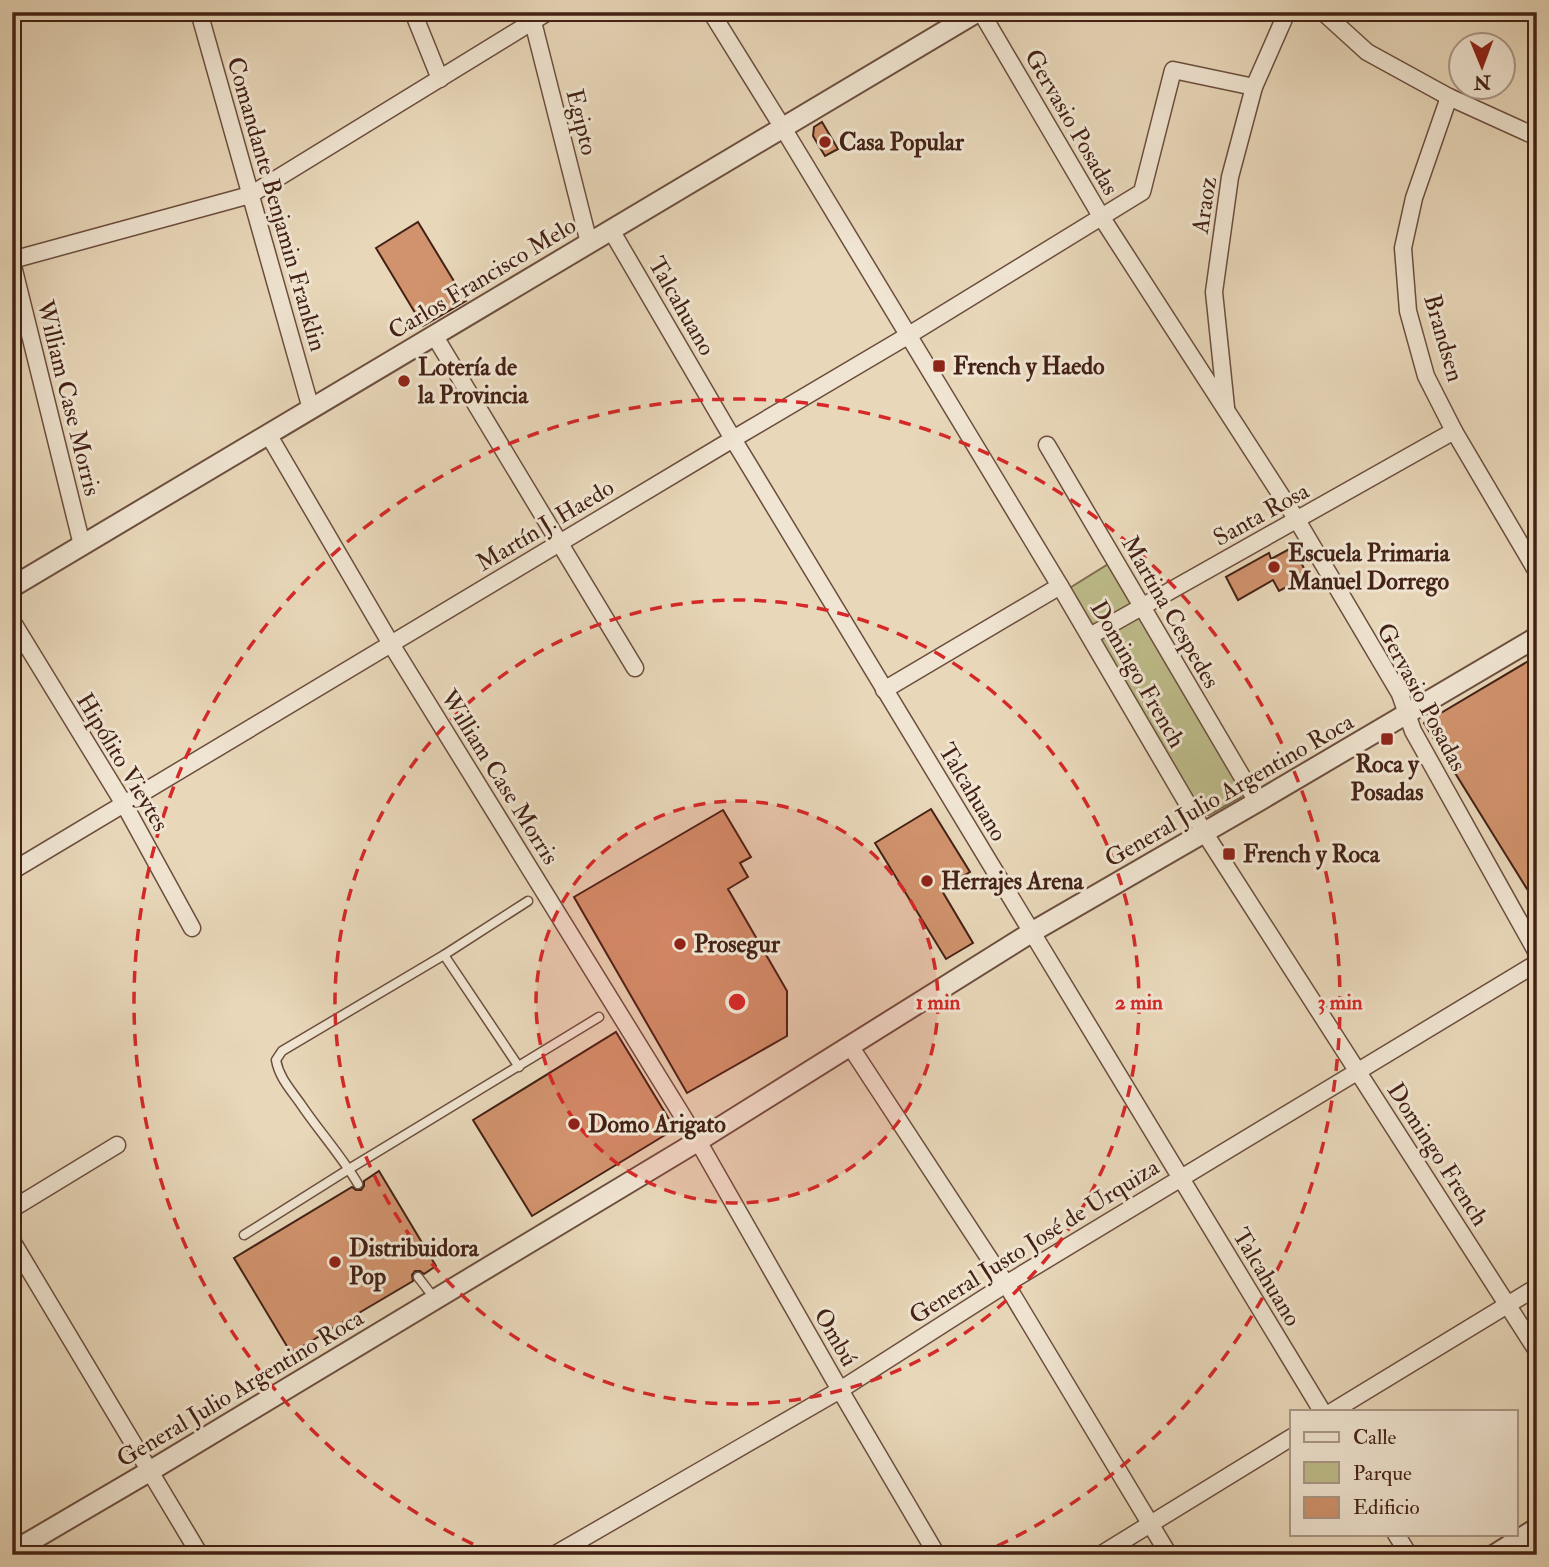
<svg xmlns="http://www.w3.org/2000/svg" width="1549" height="1567" font-family="'IM FELL Double Pica',serif">
<rect width="100%" height="100%" fill="#e8d7b9"/>
<filter id="stains"><feTurbulence type="fractalNoise" baseFrequency=".00286" numOctaves="4"/><feColorMatrix values="0 0 0 0 .2 0 0 0 0 .09 0 0 0 0 .02 0 0 0 .5 -.17"/></filter>
<radialGradient id="worn" r=".72"><stop offset=".6" stop-color="#630" stop-opacity="0"/><stop offset="1" stop-color="#630" stop-opacity=".3"/></radialGradient>
<!-- green -->
<g fill="#bdbc8a" stroke="#806e50" stroke-width="2">
<polygon points="1110,563 1132,600 1132,607 1096,628 1090,626 1068,589"/>
<polygon points="1137,616 1143,619 1245,790 1241,797 1209,815 1203,815 1100,642 1101,636"/>
</g>
<!-- building -->
<g fill="#d1936d" stroke="#432115" stroke-width="2">
<polygon points="822,122 838,149 825,156 813,136 814,127"/>
<polygon points="418,222 466,301 423,326 376,248"/>
<polygon points="1293,547 1308,576 1279,591 1273,580 1238,600 1226,577 1269,553 1271,559"/>
<polygon points="1537,656 1537,905 1424,723"/>
<polygon points="931,809 970,872 941,889 973,943 946,959 875,843"/>
<polygon points="723,810 751,857 740,863 748,877 728,889 787,991 787,1036 687,1093 574,897"/>
<polygon points="616,1032 675,1129 532,1216 473,1120"/>
<polygon points="379,1171 436,1266 424,1274 420,1271 415,1271 412,1275 413,1281 291,1353 234,1258 352,1187 356,1190 361,1190 364,1186 364,1181"/>
</g>
<g fill="none" stroke-linecap="round" stroke-linejoin="round">
<defs>
<g id="service">
<polyline points="444,955 528,901"/>
<path d="M358 1184C341 1155 318 1130 300 1103 290 1089 279 1077 276 1060L282 1051 444 955 519 1067"/>
<polyline points="244,1235 349,1169 599,1017"/>
<polyline points="418,1277 435,1299"/>
</g>
<g id="minor">
<polyline points="199,12 311,409"/>
<polyline points="413,12 440,79"/>
<polyline points="711,12 783,128 1060,586 1204,832 1537,1351"/>
<polyline points="981,12 1102,218 1297,520 1400,694 1413,731 1537,953"/>
<polyline points="1323,12 1367,52 1449,97 1537,137"/>
<polyline points="531,14 589,243"/>
<polyline points="1449,97 1414,198 1403,248 1408,311 1426,376 1454,431 1537,572"/>
<polyline points="611,230 733,439 1322,1411"/>
<polyline points="12,260 250,195 548,12"/>
<polyline points="12,262 82,545"/>
<polyline points="434,335 635,668"/>
<polyline points="1226,407 1214,292 1230,177 1254,87 1287,12"/>
<polyline points="268,434 391,644 698,1141 840,1390 937,1555"/>
<polyline points="1047,445 1257,802"/>
<polyline points="12,621 124,804 192,928"/>
<polyline points="1090,636 1454,431"/>
<polyline points="884,690 1060,586"/>
<polyline points="12,871 733,439 909,335 1142,192 1173,70 1254,87"/>
<polyline points="850,1046 1006,1284 1169,1555"/>
<polyline points="12,1209 117,1145"/>
<polyline points="12,1241 200,1555"/>
<polyline points="1333,1411 1537,1287"/>
<polyline points="1396,1534 1409,1555"/>
<polyline points="554,1555 840,1390 1006,1284 1537,963"/>
<polyline points="1100,1555 1292,1437"/>
</g>
<g id="tertiary">
<polyline points="12,587 977,12"/>
<polyline points="12,1552 150,1471 698,1141 1032,932 1257,802 1537,637"/>
<polyline points="1494,1555 1537,1528"/>
</g>
</defs>
<!-- service casing -->
<use href="#service" stroke="#6c4e3e" stroke-width="11"/>
<!-- minor casing -->
<use href="#minor" stroke="#6c4e3e" stroke-width="19"/>
<!-- tertiary casing -->
<use href="#tertiary" stroke="#6c4e3e" stroke-width="23"/>
<!-- service -->
<use href="#service" stroke="#f0e5d2" stroke-width="8"/>
<!-- minor -->
<use href="#minor" stroke="#f0e5d2" stroke-width="16"/>
<!-- tertiary -->
<use href="#tertiary" stroke="#f0e5d2" stroke-width="19"/>
</g>
<!-- distance rings -->
<circle cx="737" cy="1002" r="201" fill="#d62828" fill-opacity=".12"/>
<g fill="none" stroke="#d62828" stroke-width="3.5" stroke-dasharray="12 9">
<circle cx="737" cy="1002" r="201"/>
<circle cx="737" cy="1002" r="402"/>
<path d="M492 1553A603 603 0 1 1 982 1553"/>
</g>
<!-- markers -->
<g fill="#8f2418" stroke="#f0e5d2" stroke-width="2.5">
<circle cx="825" cy="142" r="7"/>
<rect x="932" y="359" width="14" height="14" rx="3.5"/>
<circle cx="404" cy="381" r="7"/>
<circle cx="1274" cy="567" r="7"/>
<rect x="1380" y="732" width="14" height="14" rx="3.5"/>
<rect x="1222" y="847" width="14" height="14" rx="3.5"/>
<circle cx="927" cy="881" r="7"/>
<circle cx="680" cy="944" r="7"/>
<circle cx="574" cy="1124" r="7"/>
<circle cx="335" cy="1262" r="7"/>
</g>
<g text-anchor="middle" stroke-width="6" stroke-linejoin="round" paint-order="stroke">
<!-- street labels -->
<g font-size="24" fill="#432115" stroke="#f0e5d2">
<text transform="translate(582 122) rotate(76)" y="8">Egipto</text>
<text transform="translate(1072 122) rotate(60)" y="8">Gervasio Posadas</text>
<text transform="translate(277 204) rotate(74)" y="8">Comandante Benjamin Franklin</text>
<text transform="translate(1204 205) rotate(-81)" y="8">Araoz</text>
<text transform="translate(482 278) rotate(-31)" y="8">Carlos Francisco Melo</text>
<text transform="translate(682 306) rotate(60)" y="8">Talcahuano</text>
<text transform="translate(1444 338) rotate(74)" y="8">Brandsen</text>
<text transform="translate(69 398) rotate(76)" y="8">William Case Morris</text>
<text transform="translate(1261 514) rotate(-29)" y="8">Santa Rosa</text>
<text transform="translate(545 525) rotate(-31)" y="8">Martín J. Haedo</text>
<text transform="translate(1171 612) rotate(60)" y="8">Martina Cespedes</text>
<text transform="translate(1138 674) rotate(60)" y="8">Domingo French</text>
<text transform="translate(1422 697) rotate(62)" y="8">Gervasio Posadas</text>
<text transform="translate(123 762) rotate(59)" y="8">Hipólito Vieytes</text>
<text transform="translate(500 777) rotate(58)" y="8">William Case Morris</text>
<text transform="translate(1229 790) rotate(-30)" y="8">General Julio Argentino Roca</text>
<text transform="translate(973 792) rotate(59)" y="8">Talcahuano</text>
<text transform="translate(1438 1154) rotate(57)" y="8">Domingo French</text>
<text transform="translate(1034 1241) rotate(-32)" y="8">General Justo José de Urquiza</text>
<text transform="translate(1267 1277) rotate(59)" y="8">Talcahuano</text>
<text transform="translate(836 1337) rotate(60)" y="8">Ombú</text>
<text transform="translate(240 1388) rotate(-31)" y="8">General Julio Argentino Roca</text>
</g>
<!-- poi labels -->
<g font-size="24" font-weight="bold" fill="#432115" stroke="#f0e5d2" text-anchor="start">
<text x="839" y="150">Casa Popular</text>
<text x="953" y="374">French y Haedo</text>
<text x="418" y="375">Lotería de<tspan x="418" dy="28">la Provincia</tspan></text>
<text x="1288" y="561">Escuela Primaria<tspan x="1288" dy="28">Manuel Dorrego</tspan></text>
<text x="1387" y="772" text-anchor="middle">Roca y<tspan x="1387" dy="28">Posadas</tspan></text>
<text x="1243" y="862">French y Roca</text>
<text x="941" y="889">Herrajes Arena</text>
<text x="694" y="952">Prosegur</text>
<text x="588" y="1132">Domo Arigato</text>
<text x="349" y="1256">Distribuidora<tspan x="349" dy="28">Pop</tspan></text>
</g>
</g>
<circle cx="737" cy="1002" r="10" fill="#d62828" stroke="#f0e5d2" stroke-width="3.5"/>
<g font-size="21" text-anchor="middle" font-weight="bold" fill="#d62828" stroke="#f0e5d2" stroke-width="6" stroke-linejoin="round" paint-order="stroke">
<text x="938" y="1009">1 min</text>
<text x="1139" y="1009">2 min</text>
<text x="1340" y="1009">3 min</text>
</g>
<!-- margin -->
<rect width="1549" height="1567" fill="none" stroke="#e8d7b9" stroke-width="42"/>
<rect x="14" y="14" width="1521" height="1539" fill="none" stroke="#432115" stroke-width="3.5"/>
<rect x="21" y="21" width="1507" height="1525" fill="none" stroke="#432115" stroke-width="2"/>
<!-- legend -->
<rect x="1290" y="1410" width="228" height="126" fill="#f0e5d2" stroke="#ab9786" stroke-width="2"/>
<rect x="1304" y="1432" width="35" height="10" fill="#f0e5d2" stroke="#ab9786" stroke-width="2"/>
<text x="1353" y="1444" font-size="21" fill="#432115">Calle</text>
<rect x="1304" y="1462" width="35" height="21" fill="#bdbc8a" stroke="#ab9786" stroke-width="2"/>
<text x="1353" y="1480" font-size="21" fill="#432115">Parque</text>
<rect x="1304" y="1497" width="35" height="21" fill="#d1936d" stroke="#ab9786" stroke-width="2"/>
<text x="1353" y="1514" font-size="21" fill="#432115">Edificio</text>
<!-- north arrow -->
<g transform="translate(1482 66) rotate(179)"><circle r="33" fill="#f0e5d2" stroke="#ab9786" stroke-width="2"/>
<path d="M0-5L12 26L0 18L-12 26Z" fill="#8f2418"/>
<text y="-10" font-size="19" font-weight="bold" text-anchor="middle" fill="#432115">N</text>
</g>
<rect width="100%" height="100%" filter="url(#stains)"/>
<rect width="100%" height="100%" fill="url(#worn)"/>
</svg>
